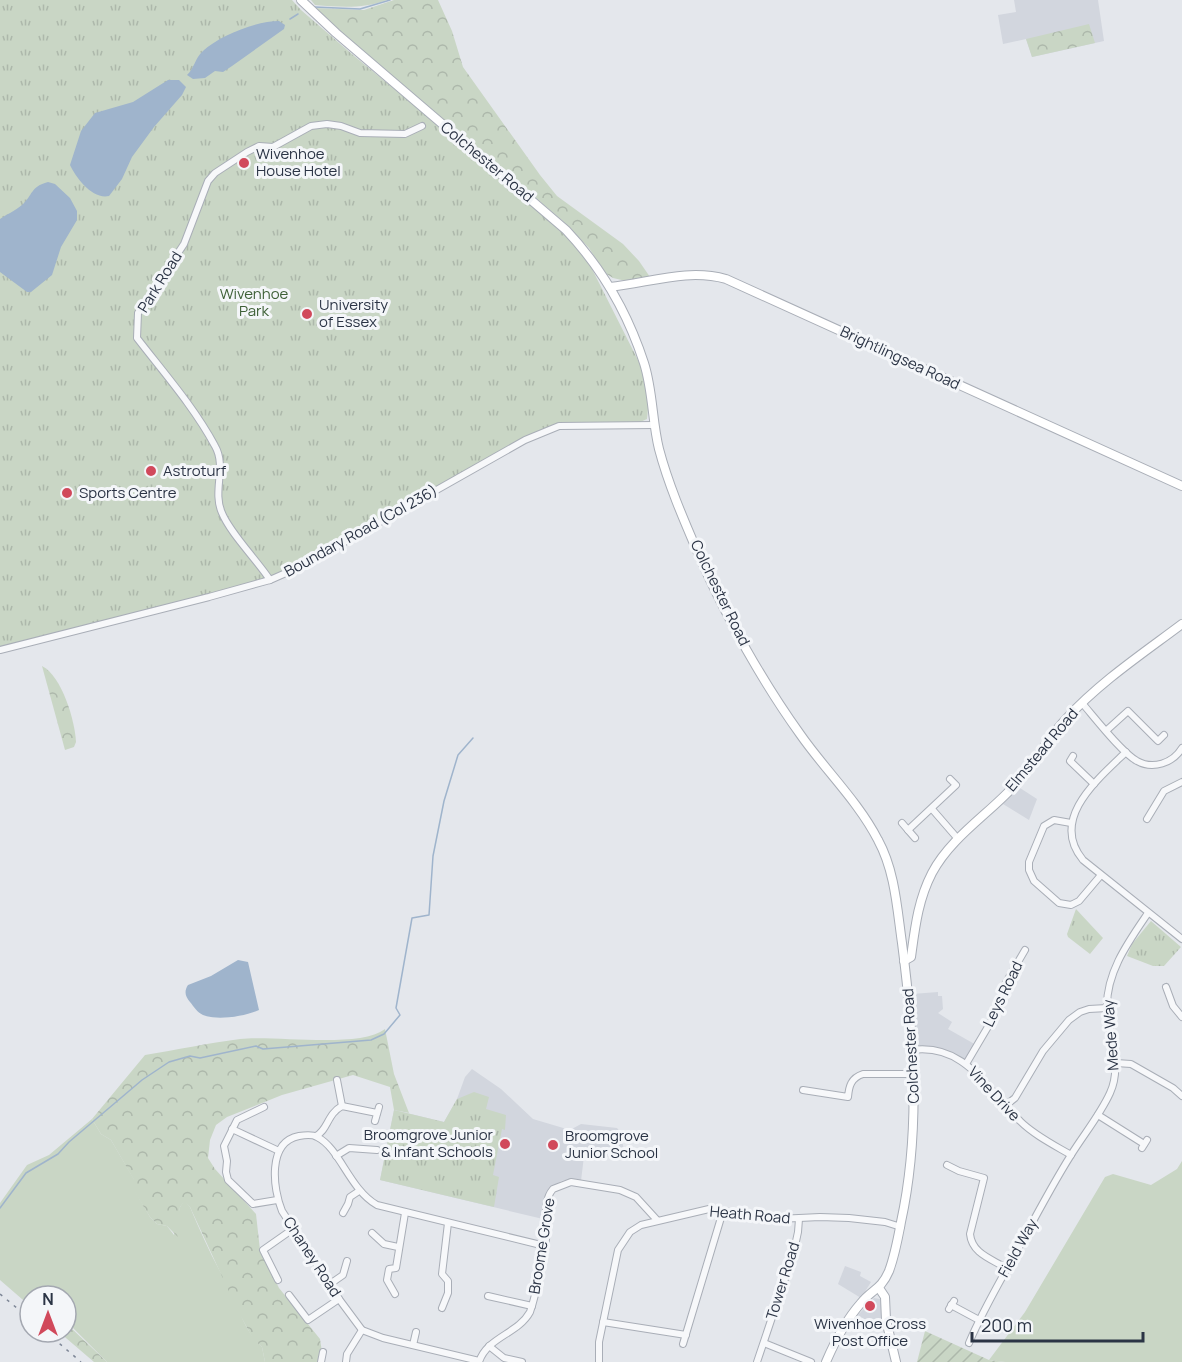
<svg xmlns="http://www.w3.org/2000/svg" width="1182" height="1362" font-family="Manrope,sans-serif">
<defs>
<pattern id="forest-crowns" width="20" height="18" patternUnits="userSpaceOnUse" patternTransform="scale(1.5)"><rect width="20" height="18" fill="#c9d6c5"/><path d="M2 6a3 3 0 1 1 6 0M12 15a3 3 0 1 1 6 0" fill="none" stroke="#adb8ab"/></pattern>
<pattern id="park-tufts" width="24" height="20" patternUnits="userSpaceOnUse" patternTransform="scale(1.5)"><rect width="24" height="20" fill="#c9d6c5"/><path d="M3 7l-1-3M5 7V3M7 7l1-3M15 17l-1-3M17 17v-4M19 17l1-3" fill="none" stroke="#adb8ab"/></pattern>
<pattern id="garden-furrows" width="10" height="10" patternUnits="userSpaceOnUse" patternTransform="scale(1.5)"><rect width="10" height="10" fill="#c9d6c5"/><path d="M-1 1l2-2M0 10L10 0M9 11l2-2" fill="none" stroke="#adb8ab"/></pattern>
</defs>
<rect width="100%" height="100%" fill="#e4e7ec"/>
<!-- built -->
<g fill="#d2d6de">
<polygon points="1014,0 1098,0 1104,41 1032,57 1026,39 1003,44 998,15 1016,12"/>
<polygon points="1020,788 1037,799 1029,820 1003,804"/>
<polygon points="938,992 938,996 942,996 943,1009 938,1013 952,1022 948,1029 978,1046 968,1063 915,1048 912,994"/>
<polygon points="472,1069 501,1089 533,1119 570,1130 581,1124 617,1128 621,1133 625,1158 584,1156 581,1181 570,1179 561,1181 547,1191 543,1219 380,1180 394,1110 444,1122 457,1099 465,1077"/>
<polygon points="845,1266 861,1272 860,1276 871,1282 861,1298 838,1284"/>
<polygon points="874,1298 880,1299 884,1328 881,1330 858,1315"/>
</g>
<!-- grass -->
<g fill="#c9d6c5">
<path d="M311 0H387C362 9 342 7 315 5Z"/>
<path d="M92 1119 101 1134 111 1140 135 1181 132 1186 150 1217 157 1224 167 1226 174 1235 180 1207 184 1201 190 1207C201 1233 212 1258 226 1282 238 1303 243 1331 262 1347L265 1362H107L66 1321V1296H30V1306L0 1280V1203L27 1165 49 1155Z"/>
<polygon points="1182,1161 1182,1362 1005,1362 989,1360 1025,1312 1105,1177 1113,1174 1151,1185 1177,1169"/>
</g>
<!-- forest -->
<g fill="url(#forest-crowns)">
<polygon points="394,0 438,0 452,31 463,67 540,175 557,196 623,244 639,261 650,277 626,281 613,278 605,273 589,248 564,222 472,143 438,117 314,8 364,10"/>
<polygon points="1089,24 1095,43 1032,57 1026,39"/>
<path d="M42 666C62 676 75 721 76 742L74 747 65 750Z"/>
<path d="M385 1029 394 1074 409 1113 394 1110 390 1087 353 1075 282 1095 227 1117 216 1125 210 1140 208 1158 215 1169 256 1214 260 1250 279 1288 320 1339 322 1352 319 1362H265L262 1347 253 1339 238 1311 190 1207 184 1202 180 1207 178 1222 185 1233 179 1238 167 1226 157 1224 150 1217 131 1186 134 1180 111 1140 101 1134 92 1119 145 1055C176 1050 208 1043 240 1039 275 1035 359 1049 385 1029Z"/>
<polygon points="66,1321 70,1327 107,1362 94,1362 59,1332 66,1332"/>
</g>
<!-- park -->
<g fill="url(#park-tufts)">
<polygon points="0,0 292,0 301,10 353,55 478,158 539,210 577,247 591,267 644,372 649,399 647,419 638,423 559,426 540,433 270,580 0,650"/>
<polygon points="1076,909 1103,938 1090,954 1068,937 1067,934"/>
<polygon points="1151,921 1181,947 1164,966 1153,966 1127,956 1132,944"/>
<polygon points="474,1092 489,1097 486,1109 506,1115 505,1130 502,1129 493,1175 499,1177 494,1207 380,1180 394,1110 444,1122 457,1099"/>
</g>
<!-- garden -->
<polygon fill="url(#garden-furrows)" points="925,1331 989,1360 1005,1362 917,1362"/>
<!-- water -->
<g fill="#9fb4cc">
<path d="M279 21 285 25 284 29 232 66 223 72 215 71 205 78 193 79 187 75C194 69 195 58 203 51 219 36 256 21 279 21Z"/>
<path d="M168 80H179L186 87 182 95 154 127 132 157 122 179 109 196C93 200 76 178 70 165L81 131 95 113 133 102Z"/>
<path d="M48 182 55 184 70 198 77 211V220L61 247 52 275 31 292H27L0 272V219C7 214 15 211 22 205 33 195 30 187 48 182Z"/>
<path d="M238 960 248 962 259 1010C245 1016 218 1021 203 1015 197 1012 194 1007 190 1002 185 996 184 991 188 985L211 976Z"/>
</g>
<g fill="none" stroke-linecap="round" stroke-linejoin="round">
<!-- stream -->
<g stroke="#9fb4cc" stroke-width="1.5">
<polyline points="314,7 360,9 390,0"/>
<polyline points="290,19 298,14"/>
<polyline points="0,1208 26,1173 58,1154 69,1142 142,1080 169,1062 190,1056 200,1058 256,1046 263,1049 371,1040 384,1034 400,1015 396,1008 412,918 429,915 433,856 444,801 458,755 473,738"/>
</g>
<defs>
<g id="street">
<path d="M270 580C257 560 230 533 222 513 212 491 227 467 215 446 194 407 164 373 137 338L138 313 184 244 208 181 215 173 247 152 259 146 273 147 311 126 327 124 341 126 360 133 405 134 422 126"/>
<polyline points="0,650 209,597 270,580 304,565 525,440 559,426 654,425"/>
<path d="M1082 703C1095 718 1122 753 1137 761 1153 770 1173 763 1182 748"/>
<polyline points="1107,730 1128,711 1158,741 1164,735"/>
<path d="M1126 752C1098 779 1049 819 1083 860L1182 939"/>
<polyline points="1073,756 1070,761 1094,784"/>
<polyline points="932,809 958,839"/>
<polyline points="1147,819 1164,791 1182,782"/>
<polyline points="902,823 908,830 956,785 950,779"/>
<polyline points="1071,823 1054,820 1044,826 1029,862 1029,870 1034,881 1059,903 1071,905 1079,901 1101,875"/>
<polyline points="908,830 915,838"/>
<polyline points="1166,987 1173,1006 1182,1017"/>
<path d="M912 1050C966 1043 987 1090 1020 1121 1034 1135 1054 1145 1071 1155"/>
<polyline points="1116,1063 1131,1064 1173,1088 1182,1096"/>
<polyline points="966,1064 1002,1003 1004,986 1025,950"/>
<polyline points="337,1080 342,1106"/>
<path d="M803 1090 848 1097C849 1086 851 1078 863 1074H913"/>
<polyline points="1006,1105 1015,1098 1043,1051 1069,1020 1080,1012 1089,1009 1107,1008"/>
<polyline points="264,1107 237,1120 224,1146 227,1161 226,1172 228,1180 253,1204 277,1200"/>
<polyline points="1098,1115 1144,1144"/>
<polyline points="375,1121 379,1107"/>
<polyline points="232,1129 279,1151"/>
<path d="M316 1136C328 1130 327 1114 342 1106L377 1113"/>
<polyline points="1142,1148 1147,1140"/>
<polyline points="336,1156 349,1148 377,1150"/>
<path d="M947 1165 959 1171 984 1178 970 1234C972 1254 992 1259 1006 1268"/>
<polyline points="343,1213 348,1204 350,1197 359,1191"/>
<polyline points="372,1233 384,1244 398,1247"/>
<polyline points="278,1280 263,1250 293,1229"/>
<polyline points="330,1284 343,1275 347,1261"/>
<polyline points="395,1294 387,1280 389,1269 396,1268 405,1213"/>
<polyline points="289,1295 308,1320 339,1299"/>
<polyline points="488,1296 532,1306"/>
<polyline points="951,1305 979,1320"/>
<polyline points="442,1308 448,1293 448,1281 442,1274 448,1223"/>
<polyline points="949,1309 954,1301"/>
<polyline points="603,1322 686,1335"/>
<polyline points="764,1343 811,1362"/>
<path d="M969 1343C984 1307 1005 1273 1024 1238 1039 1210 1054 1182 1071 1155 1084 1134 1100 1115 1110 1093 1123 1065 1108 1036 1107 1008 1106 972 1129 941 1148 913"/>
<polyline points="683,1344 723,1211"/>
<polyline points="413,1345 416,1332"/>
<polyline points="489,1346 504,1358 522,1362"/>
<path d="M479 1361 383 1338 362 1330 339 1299 282 1211C273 1189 267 1142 299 1136 305 1135 312 1134 317 1137 340 1148 349 1189 377 1205L545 1246"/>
<polyline points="321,1362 323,1352"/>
<polyline points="346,1362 347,1354 362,1330"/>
<path d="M479 1362C487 1337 518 1334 530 1312 538 1289 542 1263 546 1239 549 1222 541 1203 553 1189L571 1182 620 1190 636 1197 657 1220"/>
<polyline points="599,1362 599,1342 618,1250 630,1232 641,1225 709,1209 778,1219 820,1217 849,1218 885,1222 901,1227"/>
<polyline points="757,1362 793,1255 798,1232 799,1219"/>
</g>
<g id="secondary">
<path d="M301 0 336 33 566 230C601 267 628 314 644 363 653 391 652 421 659 449 669 487 686 525 701 560 726 617 764 684 800 734 825 770 858 801 878 840 895 871 897 908 902 943 914 1035 921 1130 901 1222 898 1238 895 1255 889 1271 881 1290 872 1289 861 1303 846 1320 835 1341 826 1362"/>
<path d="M610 287C649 283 687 268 726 279L1182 486"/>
<path d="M904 961 911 957C915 928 918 900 932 873 951 837 989 814 1016 784 1034 764 1047 739 1066 719 1100 682 1142 654 1182 624"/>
<polyline points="879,1288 885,1297 886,1320 896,1362"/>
</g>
</defs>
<!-- street casing -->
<use href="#street" stroke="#a9aeb7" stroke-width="8"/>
<!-- secondary casing -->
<use href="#secondary" stroke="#a9aeb7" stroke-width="10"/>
<!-- street -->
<use href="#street" stroke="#f7f8fa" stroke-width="6"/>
<!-- secondary -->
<use href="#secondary" stroke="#fff" stroke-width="8"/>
<!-- rail -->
<g stroke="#7d8696" stroke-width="1.5" stroke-dasharray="3 6" stroke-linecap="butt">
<polyline points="0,1294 30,1319"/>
<polyline points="46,1332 81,1362"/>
</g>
</g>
<!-- markers -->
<g fill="#d1495b" stroke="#f4f6f9" stroke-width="2">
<circle cx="244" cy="163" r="6"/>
<circle cx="307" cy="314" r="6"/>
<circle cx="151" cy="471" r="6"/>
<circle cx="67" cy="493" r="6"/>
<circle cx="505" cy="1144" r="6"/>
<circle cx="553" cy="1145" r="6"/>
<circle cx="870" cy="1306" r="6"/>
</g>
<g text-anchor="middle" stroke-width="6" stroke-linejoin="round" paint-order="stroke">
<!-- poi labels -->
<g font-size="15" fill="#2b3445" stroke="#f4f6f9" text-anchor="start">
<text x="256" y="159">Wivenhoe<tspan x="256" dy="17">House Hotel</tspan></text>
<text x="319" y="310">University<tspan x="319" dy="17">of Essex</tspan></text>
<text x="163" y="476">Astroturf</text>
<text x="79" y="498">Sports Centre</text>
<text x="493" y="1140" text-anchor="end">Broomgrove Junior<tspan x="493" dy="17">&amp; Infant Schools</tspan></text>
<text x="565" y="1141">Broomgrove<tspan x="565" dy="17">Junior School</tspan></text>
<text x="870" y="1329" text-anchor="middle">Wivenhoe Cross<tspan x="870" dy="17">Post Office</tspan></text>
</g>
<!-- street labels -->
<g font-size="15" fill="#2b3445" stroke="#f4f6f9">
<text transform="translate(487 162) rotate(40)" y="5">Colchester Road</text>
<text transform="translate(160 282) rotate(-58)" y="5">Park Road</text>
<text transform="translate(900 358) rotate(25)" y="5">Brightlingsea Road</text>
<text transform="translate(361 531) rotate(-29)" y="5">Boundary Road (Col 236)</text>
<text transform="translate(720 593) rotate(64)" y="5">Colchester Road</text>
<text transform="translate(1042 750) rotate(-50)" y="5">Elmstead Road</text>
<text transform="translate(1003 994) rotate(-64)" y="5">Leys Road</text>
<text transform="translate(1111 1035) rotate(-94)" y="5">Mede Way</text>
<text transform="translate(911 1046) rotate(-93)" y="5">Colchester Road</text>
<text transform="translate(994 1094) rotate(47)" y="5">Vine Drive</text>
<text transform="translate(750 1215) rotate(5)" y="5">Heath Road</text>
<text transform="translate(542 1246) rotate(-81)" y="5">Broome Grove</text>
<text transform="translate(1018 1248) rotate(-61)" y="5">Field Way</text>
<text transform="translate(312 1257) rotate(57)" y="5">Chaney Road</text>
<text transform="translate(783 1281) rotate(-73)" y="5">Tower Road</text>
</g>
<!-- park labels -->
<g font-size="15" fill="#3f6138" stroke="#f4f6f9">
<text x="254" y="299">Wivenhoe<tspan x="254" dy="17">Park</tspan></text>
</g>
</g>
<!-- north arrow -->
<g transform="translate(48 1314)"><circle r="28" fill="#f4f6f9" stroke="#a4a8b1" stroke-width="1.5"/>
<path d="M0-4.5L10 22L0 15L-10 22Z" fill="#d1495b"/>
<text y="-9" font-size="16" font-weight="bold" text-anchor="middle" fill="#2b3445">N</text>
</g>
<!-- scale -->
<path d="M972 1332v9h171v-9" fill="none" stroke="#2b3445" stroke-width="3"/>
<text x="981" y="1332" font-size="18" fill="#2b3445" stroke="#f4f6f9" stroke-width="4.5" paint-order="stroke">200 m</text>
</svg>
